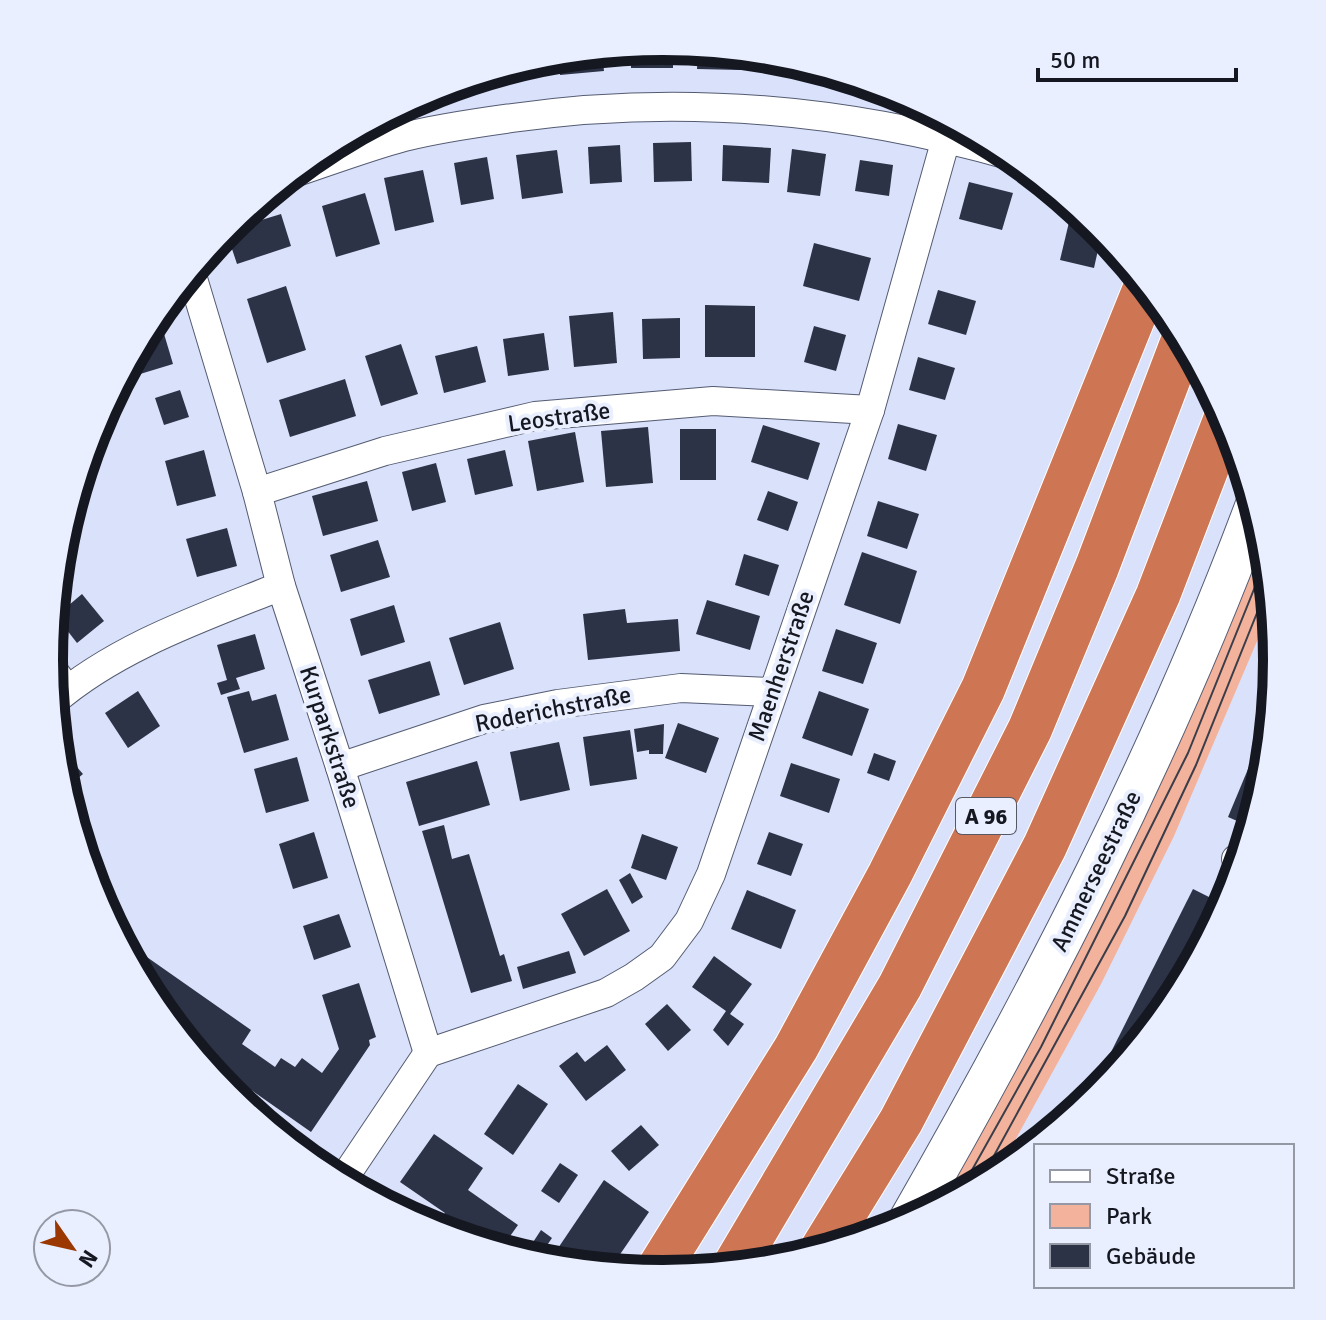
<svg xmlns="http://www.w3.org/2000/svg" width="1326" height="1320" font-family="Signika,sans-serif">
<rect width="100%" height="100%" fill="#d9e1fb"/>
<!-- green -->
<polygon fill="#f2b29b" points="1263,532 1272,606 1174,836 1101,984 996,1175 938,1206 1013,1075 1072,965"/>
<!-- building -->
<g fill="#2d3347">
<polygon points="663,46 673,47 673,68 631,68 631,49"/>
<polygon points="698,49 742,54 741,70 697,69"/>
<polygon points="602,52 604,71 560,75 559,56"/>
<polygon points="768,56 783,58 813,67 812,75 767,73"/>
<polygon points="530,62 532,76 491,81 490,74"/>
<polygon points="691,142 692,181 654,182 653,143"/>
<polygon points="620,145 622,182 590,184 588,147"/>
<polygon points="723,145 771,148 769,183 722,181"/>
<polygon points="792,149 826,154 820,196 787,192"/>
<polygon points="557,150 563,193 522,199 516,155"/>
<polygon points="487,157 494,199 461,205 454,163"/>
<polygon points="860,160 893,165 889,196 855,191"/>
<polygon points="423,170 434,222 395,231 384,178"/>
<polygon points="969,182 1013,193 1002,230 959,219"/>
<polygon points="365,193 380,244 336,257 322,206"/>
<polygon points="281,214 291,246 237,264 226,231"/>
<polygon points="1070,218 1095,224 1102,232 1094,268 1060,260"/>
<polygon points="814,243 871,258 859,301 803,286"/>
<polygon points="286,286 306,350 267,363 247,299"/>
<polygon points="938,290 976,301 966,335 928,324"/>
<polygon points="705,305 755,306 755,357 705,357"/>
<polygon points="613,312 617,363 574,367 569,316"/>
<polygon points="159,317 173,364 127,378 125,370 152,319"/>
<polygon points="680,318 680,358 643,359 642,319"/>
<polygon points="814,326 846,335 836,371 804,362"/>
<polygon points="544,333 549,370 508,376 503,339"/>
<polygon points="401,344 418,394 381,406 365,356"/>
<polygon points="477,346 486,382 444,393 435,356"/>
<polygon points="918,357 955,368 945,400 909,390"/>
<polygon points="345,379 356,416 290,437 279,400"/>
<polygon points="180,390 189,417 164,425 155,398"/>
<polygon points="898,424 937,435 926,471 888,459"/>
<polygon points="763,425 820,443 808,480 751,462"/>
<polygon points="648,427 653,483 606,487 601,431"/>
<rect x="680" y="429" width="36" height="51"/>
<polygon points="575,432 584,482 537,491 528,441"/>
<polygon points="204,450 216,496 177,506 165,461"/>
<polygon points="505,450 513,486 475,495 467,459"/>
<polygon points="436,463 446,502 412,511 402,472"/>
<polygon points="367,481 378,521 323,536 312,496"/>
<polygon points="768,491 798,502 788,531 757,520"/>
<polygon points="878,501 919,514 907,549 867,536"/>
<polygon points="227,528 237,566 197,577 186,539"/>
<polygon points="378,540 390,577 341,592 330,555"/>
<polygon points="862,552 917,571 900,624 844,605"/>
<polygon points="744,554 779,565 769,596 735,585"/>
<polygon points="82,594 104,621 77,643 56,616"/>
<polygon points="707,600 760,616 750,650 696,634"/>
<polygon points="394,605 405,642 361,656 350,619"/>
<polygon points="625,609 627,623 678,619 680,651 588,660 583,614"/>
<polygon points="500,622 514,669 464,685 449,638"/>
<polygon points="836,629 877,643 863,684 822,671"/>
<polygon points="255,634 265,669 236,678 240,689 221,695 217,683 227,680 217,645"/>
<polygon points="430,661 440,695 379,714 368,680"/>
<polygon points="138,691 160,726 128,748 105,713"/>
<polygon points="249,691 252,701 276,694 289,740 244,753 227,697"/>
<polygon points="819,691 869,709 852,756 802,738"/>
<polygon points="1271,714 1265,780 1251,827 1228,817"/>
<polygon points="678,723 719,738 706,773 665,758"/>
<polygon points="664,724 663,754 649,754 649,750 637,752 634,729"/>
<polygon points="630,730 637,779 590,786 583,737"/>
<polygon points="559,742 570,790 520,801 510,752"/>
<polygon points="57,744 83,774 64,790 61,779"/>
<polygon points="874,753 896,761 889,781 867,773"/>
<polygon points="297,757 309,801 266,813 254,769"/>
<polygon points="477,761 490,805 419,826 406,782"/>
<polygon points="791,763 840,779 829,813 780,796"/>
<polygon points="444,825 452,859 469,854 500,956 504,954 512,981 471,993 422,831"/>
<polygon points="314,832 328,878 293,889 279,844"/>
<polygon points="769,832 803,844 791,876 757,864"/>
<polygon points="642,834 678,847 666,880 631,868"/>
<polygon points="630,873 643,897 632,904 619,880"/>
<polygon points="607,889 630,931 584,956 561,914"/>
<polygon points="1193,889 1225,905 1173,1001 1111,1077 1101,1072"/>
<polygon points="747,890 796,910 781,949 731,929"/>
<polygon points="339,914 351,947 314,960 303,926"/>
<polygon points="134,948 251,1030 242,1044 275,1067 281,1058 295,1067 302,1058 322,1073 339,1049 322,995 359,983 376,1037 369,1040 370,1045 311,1132 190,1047 152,1001 128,956"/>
<polygon points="569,951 576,973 523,989 517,967"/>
<polygon points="714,956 752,984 730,1014 744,1024 728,1046 713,1030 726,1011 692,987"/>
<polygon points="667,1004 691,1030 668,1051 645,1024"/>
<polygon points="607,1045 626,1070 586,1101 559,1066 577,1052 585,1062"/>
<polygon points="518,1084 548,1104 513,1155 484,1134"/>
<polygon points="641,1125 659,1145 629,1171 611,1151"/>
<polygon points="434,1134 483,1168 468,1190 518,1225 501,1249 444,1232 435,1226 445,1213 400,1182"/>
<polygon points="560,1163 578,1175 559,1203 541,1191"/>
<polygon points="604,1180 649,1212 610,1269 548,1263"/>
<polygon points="541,1230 552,1238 537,1260 524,1256"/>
</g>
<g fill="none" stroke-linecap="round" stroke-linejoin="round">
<defs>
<g id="street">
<path d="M294 173C330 161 367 147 404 137 439 128 476 123 512 118 680 94 848 109 1012 156"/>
<polyline points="191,272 257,492 281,586 340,767 428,1053"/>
<polyline points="257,492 385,451 535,416 713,401 870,410"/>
<polyline points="50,666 67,689"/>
<path d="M53 702C116 647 204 617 281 586"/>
<polyline points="340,767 484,719 558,704 681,688 772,692"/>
<polyline points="1236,859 1240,862"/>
<polyline points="428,1053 606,993 634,977 662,957 689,921 711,874 870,410 951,121"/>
<polyline points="342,1181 428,1053"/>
</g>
<path id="secondary" d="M908 1222C1040 992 1162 756 1255 507"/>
<g id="highway">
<polyline points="821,1251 901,1121 1045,846 1158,595 1226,418"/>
<polyline points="734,1267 900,986 1030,729 1097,567 1184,338"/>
<polyline points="656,1273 796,1048 890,874 983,689 1146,286"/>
</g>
</defs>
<!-- street casing -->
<use href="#street" stroke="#545b71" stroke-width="30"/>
<!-- secondary casing -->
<use href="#secondary" stroke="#545b71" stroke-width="42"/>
<!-- highway casing -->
<use href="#highway" stroke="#fff" stroke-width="46"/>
<!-- street -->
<use href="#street" stroke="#fff" stroke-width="28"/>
<!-- secondary -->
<use href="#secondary" stroke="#fff" stroke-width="40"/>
<!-- highway -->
<use href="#highway" stroke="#ce7553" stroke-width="44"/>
<!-- tram -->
<g stroke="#3a3d4a" stroke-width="2">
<polyline points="984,1174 1125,916 1196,765 1269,583"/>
<polyline points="958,1195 1041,1047 1188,753 1267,557"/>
</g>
</g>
<g text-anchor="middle" stroke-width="8" stroke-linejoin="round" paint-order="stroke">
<!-- shield labels -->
<rect fill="#eaefff" stroke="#565864" stroke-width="2" x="956" y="798" width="60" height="36" rx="6"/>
<g font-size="22" font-weight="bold" fill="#161821">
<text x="986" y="824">A 96</text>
</g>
<!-- street labels -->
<g font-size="24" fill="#161821" stroke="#eaefff">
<text transform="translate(559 417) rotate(-8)" y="8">Leostraße</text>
<text transform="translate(781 666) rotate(-71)" y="8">Maenherstraße</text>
<text transform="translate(553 709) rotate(-11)" y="8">Roderichstraße</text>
<text transform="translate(330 737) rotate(72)" y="8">Kurparkstraße</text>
<text transform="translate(1096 871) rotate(-64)" y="8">Ammerseestraße</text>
</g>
</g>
<!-- crop -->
<path d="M0 0H1326V1320H0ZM63 660a600 600 0 1 1 1200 0a600 600 0 1 1-1200 0Z" fill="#eaefff" fill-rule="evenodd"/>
<path fill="none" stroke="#161821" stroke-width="10" d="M63 660a600 600 0 1 1 1200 0a600 600 0 1 1-1200 0Z"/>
<!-- legend -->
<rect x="1034" y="1144" width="260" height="144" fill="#eaefff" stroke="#9599a6" stroke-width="2"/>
<rect x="1050" y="1170" width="40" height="12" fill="#ffffff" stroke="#9599a6" stroke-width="2"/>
<text x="1106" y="1184" font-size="24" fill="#161821">Straße</text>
<rect x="1050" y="1204" width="40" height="24" fill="#f2b29b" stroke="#9599a6" stroke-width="2"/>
<text x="1106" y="1224" font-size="24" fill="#161821">Park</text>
<rect x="1050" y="1244" width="40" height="24" fill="#2d3347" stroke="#9599a6" stroke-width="2"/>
<text x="1106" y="1264" font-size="24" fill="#161821">Gebäude</text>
<!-- north arrow -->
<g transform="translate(72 1248) rotate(124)"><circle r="38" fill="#eaefff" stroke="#9599a6" stroke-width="2"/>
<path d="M0-6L14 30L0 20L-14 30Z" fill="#9b3701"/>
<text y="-12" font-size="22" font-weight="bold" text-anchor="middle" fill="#161821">N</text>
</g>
<!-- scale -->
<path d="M1038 68v12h198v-12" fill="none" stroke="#161821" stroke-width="4"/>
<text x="1050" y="68" font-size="24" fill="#161821" stroke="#eaefff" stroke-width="6" paint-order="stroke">50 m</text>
</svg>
